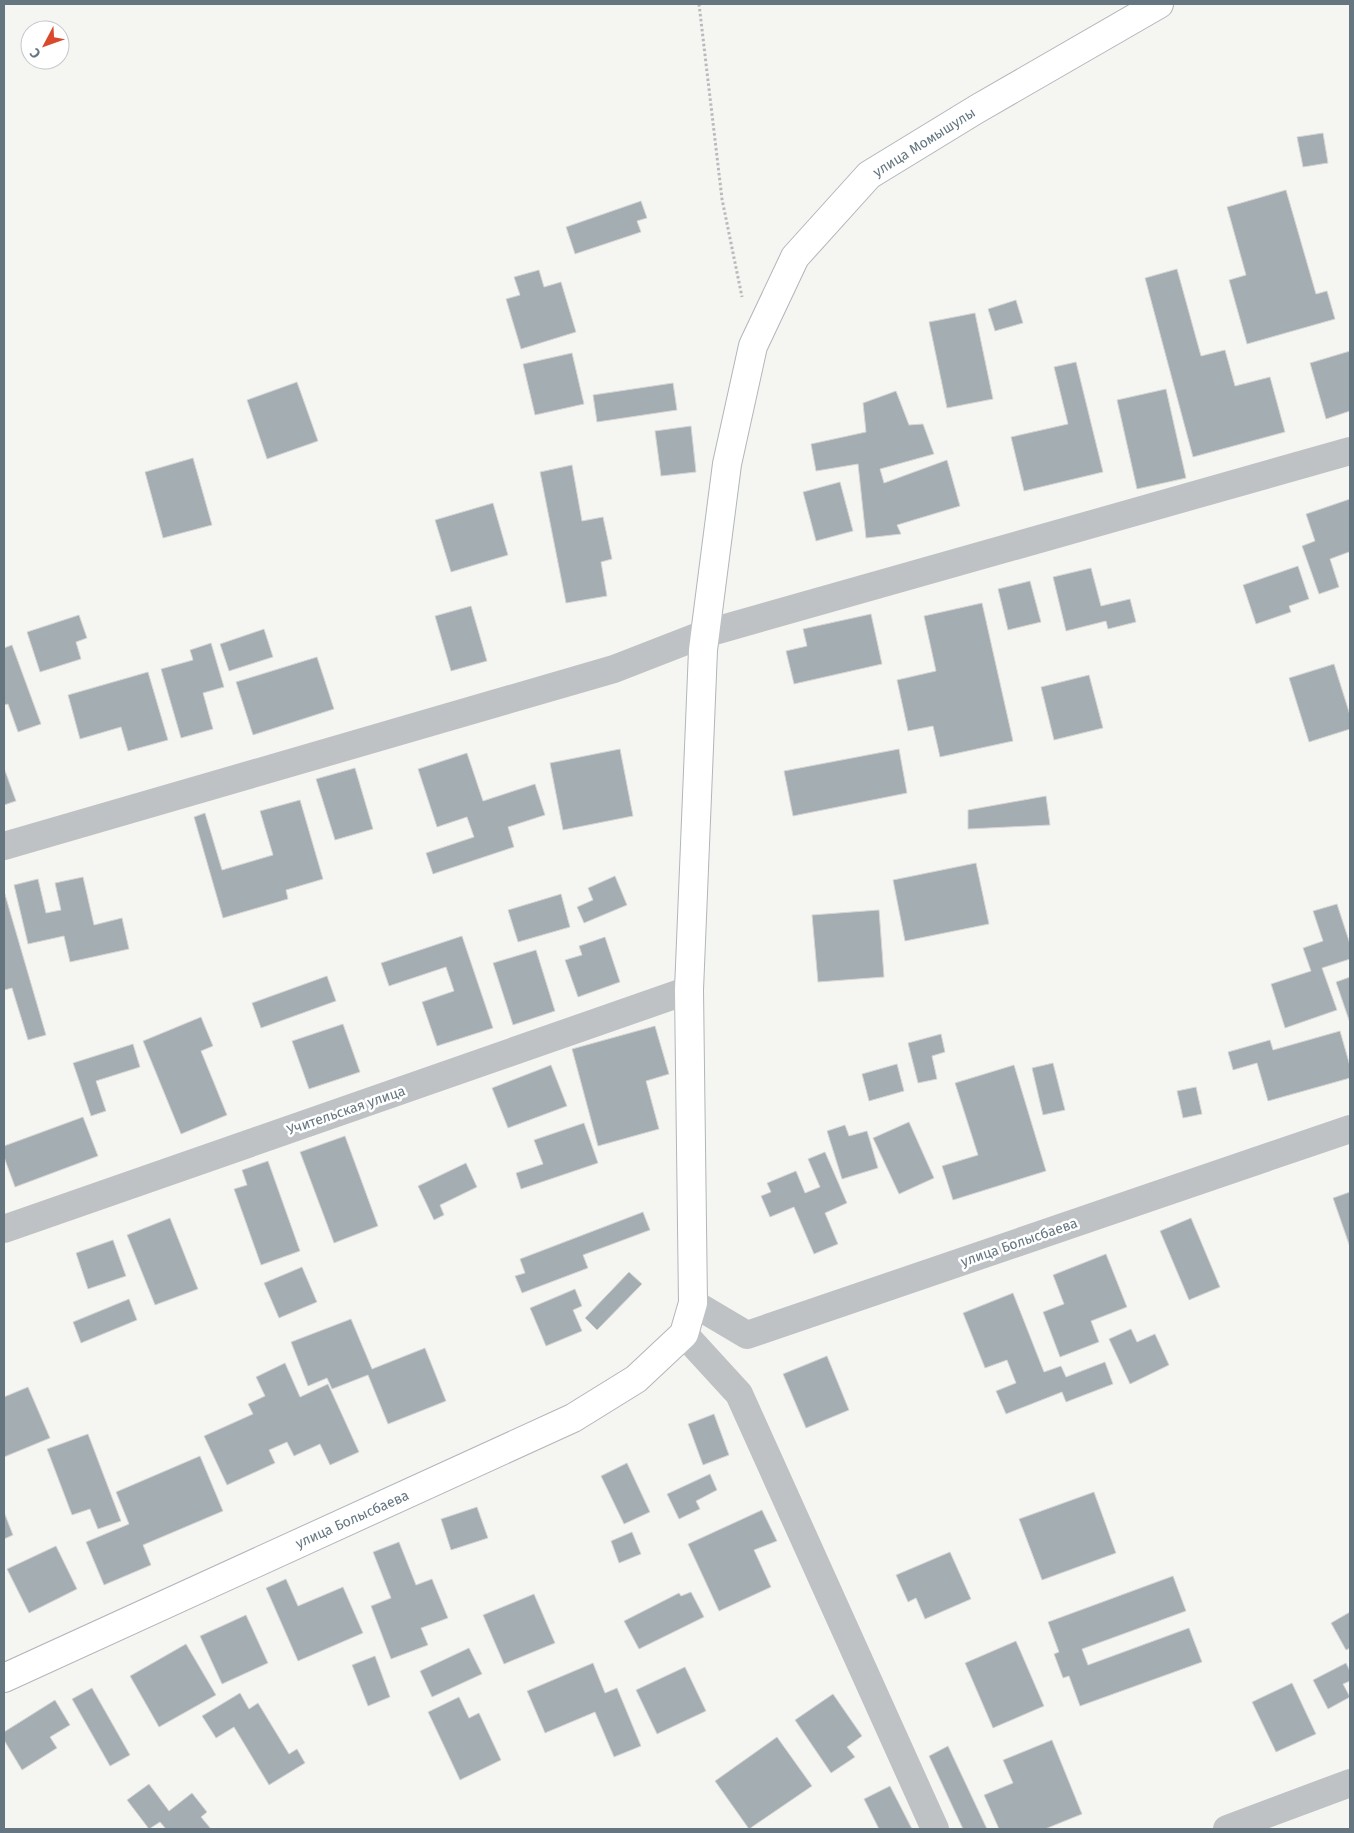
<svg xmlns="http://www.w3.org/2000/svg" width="1354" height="1833" font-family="'Fira Sans',sans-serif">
<rect width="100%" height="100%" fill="#f5f5f1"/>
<!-- building -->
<g fill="#a4adb2" stroke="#d6d6d4">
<polygon points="1323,133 1328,163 1303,167 1297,137"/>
<polygon points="1286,190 1316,294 1327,291 1335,319 1247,344 1229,280 1246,275 1227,207"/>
<polygon points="641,201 647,218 637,221 641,232 575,254 566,227"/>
<polygon points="1177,269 1201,356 1225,350 1235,386 1270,377 1285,432 1193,457 1145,278"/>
<polygon points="539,270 544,287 561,282 576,332 521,349 506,299 520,295 514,277"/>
<polygon points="1016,300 1023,323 995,331 988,309"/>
<polygon points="975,313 993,399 947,408 929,322"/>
<polygon points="1350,351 1350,411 1326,419 1310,363"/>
<polygon points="572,353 584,404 535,415 523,364"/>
<polygon points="1076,362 1103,472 1024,491 1011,437 1068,424 1054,367"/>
<polygon points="297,382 318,441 267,459 247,400"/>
<polygon points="673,383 677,410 597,422 593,395"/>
<polygon points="1166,389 1186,478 1137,489 1117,400"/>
<polygon points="896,391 909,425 923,424 934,454 880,469 884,483 947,460 960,506 897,525 901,534 866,538 858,464 816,471 811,444 866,432 863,403"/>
<polygon points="691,426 696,472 661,476 655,431"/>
<polygon points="193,458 212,525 163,538 145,472"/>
<polygon points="572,465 582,521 603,517 612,559 601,562 607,596 566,603 540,472"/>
<polygon points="840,482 853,531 816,541 803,492"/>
<polygon points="1350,499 1350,555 1349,552 1330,559 1339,587 1319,594 1302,546 1315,541 1306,514"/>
<polygon points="493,503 508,555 451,572 435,520"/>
<polygon points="1298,566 1309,599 1289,606 1291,612 1256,624 1243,585"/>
<polygon points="1091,568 1101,606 1130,599 1136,622 1108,629 1106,621 1066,631 1053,577"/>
<polygon points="1030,581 1041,622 1008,630 998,589"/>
<polygon points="982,603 1013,741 940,757 933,726 908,731 897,680 936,671 924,616"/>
<polygon points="471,606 487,661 451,671 435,616"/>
<polygon points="871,614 882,664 794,684 786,651 807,646 803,629"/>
<polygon points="79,615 87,638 76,642 81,659 40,672 27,632"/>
<polygon points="264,629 273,657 229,671 220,644"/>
<polygon points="211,643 224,687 203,693 213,729 181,738 161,669 193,660 190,650"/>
<polygon points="12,645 41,724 18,732 8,704 4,705 4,648"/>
<polygon points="317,657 334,709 253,735 236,682"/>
<polygon points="1334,664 1350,715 1350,729 1309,742 1289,678"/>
<polygon points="148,672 168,740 128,751 121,727 80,739 68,695"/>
<polygon points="1089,675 1103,728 1054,740 1041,687"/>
<polygon points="620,749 633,816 563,830 550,763"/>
<polygon points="899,749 907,793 793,816 784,771"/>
<polygon points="467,753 483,801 535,784 545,815 508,827 514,847 433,874 426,853 474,837 467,817 437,827 418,769"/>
<polygon points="4,768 16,801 4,805"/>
<polygon points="355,768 373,829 335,840 316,779"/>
<polygon points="1046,796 1050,825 968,829 968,810"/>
<polygon points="300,800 323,879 286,890 288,899 223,918 194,817 205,813 222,870 273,855 260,811"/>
<polygon points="976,863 989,924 905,941 893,880"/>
<polygon points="615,876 627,905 584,923 577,907 593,900 588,888"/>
<polygon points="83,877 94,925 122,918 129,949 70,962 64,936 28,944 14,885 38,879 46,913 61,910 55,883"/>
<polygon points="4,891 46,1035 28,1040 12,988 4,990"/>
<polygon points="561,894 570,927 518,942 508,910"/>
<polygon points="1337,904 1350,944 1350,959 1322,968 1337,1010 1285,1028 1271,984 1311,971 1303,948 1323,941 1313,911"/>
<polygon points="879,910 884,977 818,982 812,915"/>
<polygon points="462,936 493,1028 437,1046 422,1002 454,991 446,967 389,986 381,963"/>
<polygon points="605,937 620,982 578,997 565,960 582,955 579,946"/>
<polygon points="536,950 555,1011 513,1025 493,963"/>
<polygon points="327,976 336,1001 261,1028 252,1003"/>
<polygon points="1350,977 1350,1023 1336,982"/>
<polygon points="201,1017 213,1046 201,1051 227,1115 181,1134 143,1041"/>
<polygon points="343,1024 360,1072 309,1089 292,1041"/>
<polygon points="655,1026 669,1074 646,1081 659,1129 598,1146 572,1049"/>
<polygon points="1340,1031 1350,1066 1350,1078 1268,1101 1257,1063 1233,1070 1228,1052 1270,1040 1273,1050"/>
<polygon points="941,1034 945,1052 932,1056 937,1079 918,1083 908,1043"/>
<polygon points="133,1044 140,1067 96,1081 106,1111 91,1116 73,1063"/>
<polygon points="1053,1063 1065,1110 1043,1115 1032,1068"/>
<polygon points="897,1064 904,1091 869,1101 862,1074"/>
<polygon points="551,1065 567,1106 508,1128 492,1088"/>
<polygon points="1014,1065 1046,1171 953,1200 942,1166 978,1155 955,1083"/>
<polygon points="1196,1087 1202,1114 1183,1118 1177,1091"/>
<polygon points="83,1117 98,1156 15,1187 4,1157 4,1146"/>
<polygon points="909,1122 934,1178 899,1194 873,1138"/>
<polygon points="584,1123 598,1163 521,1189 516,1173 543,1164 534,1140"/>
<polygon points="845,1125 849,1136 867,1131 878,1168 842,1179 827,1131"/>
<polygon points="345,1136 378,1226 334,1243 300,1152"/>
<polygon points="825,1152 847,1203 825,1213 838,1244 814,1254 794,1207 770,1217 761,1196 771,1192 767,1183 796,1171 805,1193 820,1187 808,1159"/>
<polygon points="268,1161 300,1251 261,1265 234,1189 247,1185 242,1170"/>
<polygon points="466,1163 477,1187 440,1205 444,1215 434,1220 418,1186"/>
<polygon points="1350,1192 1350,1247 1333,1198"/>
<polygon points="643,1212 650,1230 583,1255 588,1268 522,1293 515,1276 525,1273 520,1259"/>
<polygon points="170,1218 198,1289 155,1305 127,1235"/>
<polygon points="1191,1218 1220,1287 1189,1300 1160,1231"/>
<polygon points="113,1240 126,1276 88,1289 76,1253"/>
<polygon points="1106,1254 1127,1307 1091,1321 1099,1342 1060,1357 1043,1312 1064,1304 1053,1275"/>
<polygon points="302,1267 317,1302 279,1318 264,1283"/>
<polygon points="629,1272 642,1284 597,1330 585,1318"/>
<polygon points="575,1289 582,1306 573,1310 582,1331 546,1346 530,1308"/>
<polygon points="1013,1293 1044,1372 1061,1366 1066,1377 1105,1362 1113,1384 1066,1402 1062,1392 1006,1414 996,1391 1016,1383 1007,1360 985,1368 963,1313"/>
<polygon points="129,1299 137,1320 81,1343 73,1322"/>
<polygon points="351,1319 372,1369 425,1348 446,1401 388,1424 368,1375 332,1389 327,1378 308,1386 291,1342"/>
<polygon points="1131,1329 1137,1342 1155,1334 1169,1365 1130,1384 1109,1339"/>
<polygon points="827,1356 849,1410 806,1428 783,1374"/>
<polygon points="285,1363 300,1397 328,1384 359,1452 330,1465 320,1444 294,1456 287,1442 269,1450 275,1463 227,1485 204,1436 253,1414 248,1404 265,1396 256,1377"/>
<polygon points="28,1387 50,1438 4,1457 4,1397"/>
<polygon points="714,1414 729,1455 703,1465 688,1424"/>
<polygon points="88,1434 121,1521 98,1529 90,1509 72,1515 47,1449"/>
<polygon points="200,1456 223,1511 143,1545 151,1565 104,1585 86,1542 129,1524 116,1492"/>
<polygon points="627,1463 650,1512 624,1524 601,1476"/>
<polygon points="710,1474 717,1490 696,1501 700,1509 679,1519 667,1494"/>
<polygon points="1094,1492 1116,1553 1042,1580 1019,1519"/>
<polygon points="477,1507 488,1538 451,1550 441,1519"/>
<polygon points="762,1510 777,1541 754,1550 771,1587 719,1611 688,1544"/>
<polygon points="4,1512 13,1535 4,1539"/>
<polygon points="632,1532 641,1554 619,1563 611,1541"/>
<polygon points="399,1542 416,1585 432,1579 448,1618 421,1628 428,1645 391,1659 371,1606 391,1598 373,1552"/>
<polygon points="56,1546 77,1589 29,1613 7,1569"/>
<polygon points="950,1552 971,1599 925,1619 916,1598 908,1602 896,1575"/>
<polygon points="1173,1576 1186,1611 1082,1649 1088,1665 1189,1628 1202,1662 1080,1706 1069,1676 1063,1678 1054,1654 1059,1652 1048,1622"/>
<polygon points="286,1579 298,1606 343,1587 363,1633 298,1661 266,1588"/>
<polygon points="691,1592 704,1617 639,1649 624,1621 679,1593 681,1596"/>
<polygon points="534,1594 555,1643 504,1664 483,1615"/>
<polygon points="1350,1612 1350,1648 1346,1650 1331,1623"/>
<polygon points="246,1615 268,1663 222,1684 200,1636"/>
<polygon points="1016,1641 1044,1706 993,1728 965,1663"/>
<polygon points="186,1644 216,1695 159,1727 130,1676"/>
<polygon points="469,1648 482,1674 432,1697 420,1671"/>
<polygon points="375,1656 390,1697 368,1706 352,1665"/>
<polygon points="593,1663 605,1693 617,1688 641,1746 614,1757 595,1712 545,1733 527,1691"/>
<polygon points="1346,1663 1350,1671 1350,1681 1343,1684 1350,1697 1328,1709 1313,1680"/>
<polygon points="685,1667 706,1711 657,1734 636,1690"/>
<polygon points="1292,1683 1316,1734 1276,1752 1252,1702"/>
<polygon points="92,1688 130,1755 110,1766 72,1699"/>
<polygon points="240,1693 249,1709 258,1703 289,1754 297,1749 305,1763 269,1785 234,1727 216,1738 202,1716"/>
<polygon points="833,1694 862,1736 847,1747 855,1757 831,1773 795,1720"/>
<polygon points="459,1697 469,1718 479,1713 501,1760 460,1780 428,1712"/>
<polygon points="55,1700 70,1725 50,1737 57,1748 22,1770 4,1740 4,1732"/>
<polygon points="777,1737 812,1786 749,1829 715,1781"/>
<polygon points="1052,1740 1082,1814 1045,1829 999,1829 984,1795 1013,1783 1003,1760"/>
<polygon points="948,1746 987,1829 963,1829 929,1756"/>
<polygon points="149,1784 169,1811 192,1793 207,1812 201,1817 211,1829 166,1829 160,1822 149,1829 127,1800"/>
<polygon points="890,1786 912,1829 879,1829 864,1799"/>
</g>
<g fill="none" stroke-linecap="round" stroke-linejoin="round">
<defs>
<polyline id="secondary" points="4,1678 573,1418 636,1379 684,1334 693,1303 689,990 703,650 727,464 753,346 795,257 869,175 977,109 1159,4"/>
</defs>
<!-- secondary casing -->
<use href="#secondary" stroke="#b0b6ba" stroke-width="30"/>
<!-- path -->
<polyline stroke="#b8bbbd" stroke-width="3" stroke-dasharray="2.5 2.5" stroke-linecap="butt" points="699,4 722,199 742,297"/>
<!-- street -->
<g stroke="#bec2c5" stroke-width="28">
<polyline points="4,846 614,669 704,634 1350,451"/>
<polyline points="4,1229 689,990"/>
<polyline points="693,1303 747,1335 1350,1129"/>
<polyline points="684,1334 739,1394 935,1829"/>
<polyline points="1227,1829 1350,1783"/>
</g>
<!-- secondary -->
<use href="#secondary" stroke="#fff" stroke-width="28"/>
</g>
<g text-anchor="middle" stroke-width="5" stroke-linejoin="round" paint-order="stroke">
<!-- street labels -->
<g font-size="14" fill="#657681" stroke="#fff">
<text transform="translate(924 142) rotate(-32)" y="5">улица Момышулы</text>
<text transform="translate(346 1110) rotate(-19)" y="5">Учительская улица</text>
<text transform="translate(1019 1242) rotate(-19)" y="5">улица Болысбаева</text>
<text transform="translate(352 1519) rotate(-24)" y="5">улица Болысбаева</text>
</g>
</g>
<!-- border -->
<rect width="1354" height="1833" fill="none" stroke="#657681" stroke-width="10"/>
<!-- north arrow -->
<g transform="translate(45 45) rotate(229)"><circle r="24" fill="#ffffff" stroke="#c1c8cd"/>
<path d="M0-4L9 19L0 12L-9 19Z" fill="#d94a2d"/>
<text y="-8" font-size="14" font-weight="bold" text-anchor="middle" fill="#657681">С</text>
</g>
</svg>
